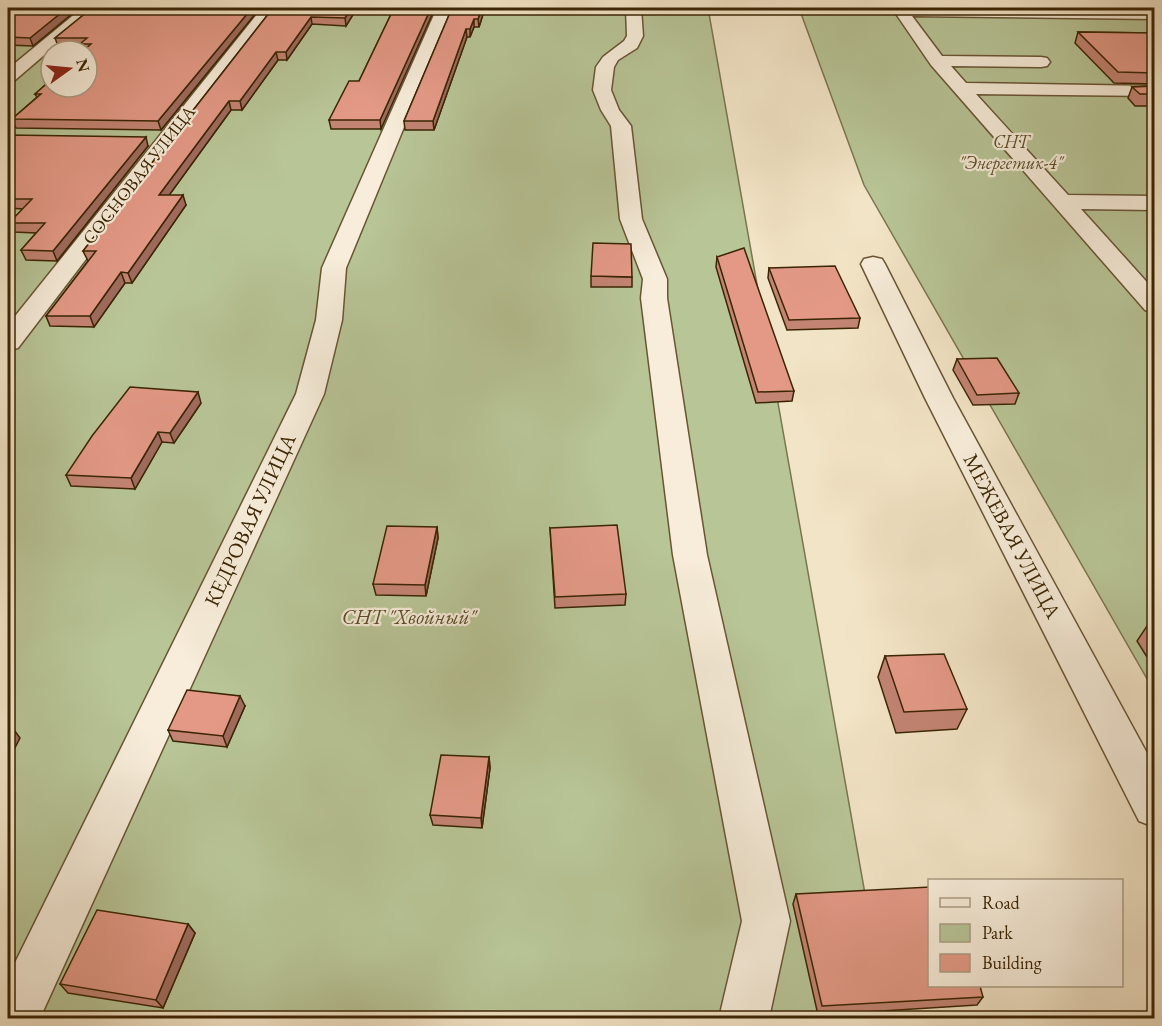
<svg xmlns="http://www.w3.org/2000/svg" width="1162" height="1026" font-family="'EB Garamond',serif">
<rect width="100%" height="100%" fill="#f2e4c6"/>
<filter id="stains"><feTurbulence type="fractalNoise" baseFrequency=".00333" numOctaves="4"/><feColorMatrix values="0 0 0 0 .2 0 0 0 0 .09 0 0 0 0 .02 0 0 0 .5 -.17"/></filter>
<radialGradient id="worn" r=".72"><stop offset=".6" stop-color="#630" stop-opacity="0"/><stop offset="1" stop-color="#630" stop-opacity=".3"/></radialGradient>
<!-- green -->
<g fill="#b8c597" stroke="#7a754e" stroke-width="1.5" fill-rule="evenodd">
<path d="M8 8H708L887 1018H8ZM51 51H87V87H51Z"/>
<polygon points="799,8 1154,8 1154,691 864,185"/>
</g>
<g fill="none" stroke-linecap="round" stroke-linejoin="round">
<defs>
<g id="minor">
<polygon points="82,8 99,8 14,81 8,82 8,69"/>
<polygon points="262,8 278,8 18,348 8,350 8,325"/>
<polygon points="437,8 453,8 346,268 342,320 324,394 40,1018 8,1018 8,977 296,394 316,320 322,268"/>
<polygon points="626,8 641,8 643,36 637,48 618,60 614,67 611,90 619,110 631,126 642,219 667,279 667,298 707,555 790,921 769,1018 719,1018 742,921 673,555 641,298 643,279 620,219 611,126 601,110 593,90 596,67 603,57 624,41 627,36"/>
<polygon points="892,8 1154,9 1154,19 912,16 942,56 1041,57 1047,58 1050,62 1047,66 1041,67 951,66 966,83 1154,86 1154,96 976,94 1068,195 1154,196 1154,210 1081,209 1154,290 1154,313 1145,310 931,65"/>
<polygon points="873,257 882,259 885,264 953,398 1154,766 1154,827 1139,821 925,398 861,264 864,259"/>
</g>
</defs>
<!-- minor casing -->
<use href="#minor" stroke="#695534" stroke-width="3"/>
<!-- minor -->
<use href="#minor" fill="#f7edda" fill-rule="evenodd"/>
</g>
<!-- wall -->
<g fill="#c38473" stroke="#3b2504" stroke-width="1.5">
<polygon points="8,8 79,8 33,46 8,45"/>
<polygon points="92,8 260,8 161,130 16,128 12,119 37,97 35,94 83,51 81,46 58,46 55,38"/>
<polygon points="273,8 357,8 346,26 312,24 287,60 278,60 242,110 231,110 169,195 186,205 132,283 125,283 94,327 50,326 46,316 88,261 83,251"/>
<polygon points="394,8 381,129 331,129 329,120 359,81"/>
<polygon points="452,8 485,8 479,27 474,27 470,37 467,37 434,130 405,130 404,121"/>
<polygon points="1154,11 1155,11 1155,25 1150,21"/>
<polygon points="1078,32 1155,33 1155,84 1114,83 1075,43"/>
<polygon points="1155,86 1155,106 1135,106 1128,98 1132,87"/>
<polygon points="8,135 148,146 57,261 26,260 21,250 36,233 14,232 9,223 23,209 8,208"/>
<polygon points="717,257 794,391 792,401 756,403 716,267"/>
<polygon points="769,268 860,318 858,328 787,330 768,278"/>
<polygon points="591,276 632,277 632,287 591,287"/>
<polygon points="957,359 1019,393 1015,404 973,405 953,370"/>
<polygon points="201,403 174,443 162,442 135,489 71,486 66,475"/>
<polygon points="437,527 438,538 426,596 376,595 373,584"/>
<polygon points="550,528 626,594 625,605 555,608"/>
<polygon points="1151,620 1155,620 1155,670 1137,641"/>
<polygon points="885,656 967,709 957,729 896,733 878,677"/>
<polygon points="245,706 227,747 173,741 168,730"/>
<polygon points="489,757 490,768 482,828 433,825 430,815"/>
<polygon points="796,894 983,997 977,1005 818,1015 793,904"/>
<polygon points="188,924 195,933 163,1008 68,993 60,984"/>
</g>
<!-- shaded-wall -->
<g fill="#9f6b5e" stroke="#3b2504" stroke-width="1.5">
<polygon points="67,8 79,8 33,46 30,38"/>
<polygon points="252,8 260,8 161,130 158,121"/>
<polygon points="351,8 357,8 346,26 345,18"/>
<polygon points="431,8 435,8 381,129 380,120"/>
<polygon points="482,8 485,8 479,27 478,19"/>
<polygon points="311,17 312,24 287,60 286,52"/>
<polygon points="474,19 474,27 470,37 470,29"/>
<polygon points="466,29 467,37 434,130 433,121"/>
<polygon points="276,52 278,60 242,110 240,101"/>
<polygon points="229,101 231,110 162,205 159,195"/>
<polygon points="146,137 148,146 57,261 53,251"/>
<polygon points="183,195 186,205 132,283 128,273"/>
<polygon points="121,272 125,283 94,327 90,316"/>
<polygon points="198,392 201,403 174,443 170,433"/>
<polygon points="158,432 162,442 135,489 131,478"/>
<polygon points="437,527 438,538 426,596 425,585"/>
<polygon points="240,696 245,706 227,747 223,736"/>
<polygon points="12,727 20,738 8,761 8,735"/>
<polygon points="489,757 490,768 482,828 481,818"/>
<polygon points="188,924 195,933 163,1008 156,1000"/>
</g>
<!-- building -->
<g fill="#e39986" stroke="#3b2504" stroke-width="1.5">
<polygon points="8,8 67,8 30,38 8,37"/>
<polygon points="92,8 252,8 158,121 12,119 41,94 35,94 51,80 51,87 87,87 87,51 83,51 91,44 80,44 87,38 55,38"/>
<polygon points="273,8 351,8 345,18 311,17 286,52 276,52 240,101 229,101 159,195 183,195 128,273 121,272 90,316 46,316 96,251 83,251"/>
<polygon points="394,8 431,8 380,120 329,120 349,81 359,81"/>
<polygon points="452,8 482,8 478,19 474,19 470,29 466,29 433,121 404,121"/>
<polygon points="1078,32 1155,33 1155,73 1118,72"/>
<polygon points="1155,86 1155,94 1140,94 1132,87"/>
<polygon points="8,135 146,137 53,251 21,250 45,223 9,223 32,199 8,199"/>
<polygon points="593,243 631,244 632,277 591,276"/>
<polygon points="744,248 794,391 758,392 717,257"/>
<polygon points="835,266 860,318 789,320 769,268"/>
<polygon points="997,358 1019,393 977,395 957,359"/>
<polygon points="130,387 198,392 170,433 158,432 131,478 66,475 92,436"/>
<polygon points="617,525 626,594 555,597 550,528"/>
<polygon points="387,526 437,527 425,585 373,584"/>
<polygon points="944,654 967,709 904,712 885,656"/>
<polygon points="187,690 240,696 223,736 168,730"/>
<polygon points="8,727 12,727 8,735"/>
<polygon points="441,755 489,757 481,818 430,815"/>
<polygon points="930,887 930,986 980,986 983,997 822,1006 796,894"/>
<polygon points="97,910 188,924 156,1000 60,984"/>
</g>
<g text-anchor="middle" stroke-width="4.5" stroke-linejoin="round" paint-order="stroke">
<!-- far-park labels -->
<g font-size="18" font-style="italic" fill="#5a4d29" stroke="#f7edda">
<text x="1011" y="148">СНТ<tspan x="1011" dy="21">"Энергетик-4"</tspan></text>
</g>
<!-- far-street labels -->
<g font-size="18" fill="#3b2504" stroke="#f7edda">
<text transform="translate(139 175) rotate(-52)" y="6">СОСНОВАЯ УЛИЦА</text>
</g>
<!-- street labels -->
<g font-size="21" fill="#3b2504" stroke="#f7edda">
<text transform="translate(250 520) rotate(-65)" y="7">КЕДРОВАЯ УЛИЦА</text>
<text transform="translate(1012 536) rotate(62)" y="7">МЕЖЕВАЯ УЛИЦА</text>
</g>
<!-- park labels -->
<g font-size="21" font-style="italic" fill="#5a4d29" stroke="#f7edda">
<text x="409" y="624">СНТ "Хвойный"</text>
</g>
</g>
<!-- margin -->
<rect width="1162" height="1026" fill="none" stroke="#f2e4c6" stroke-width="30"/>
<rect x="9" y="9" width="1144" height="1008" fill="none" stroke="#3b2504" stroke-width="3"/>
<rect x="15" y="15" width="1132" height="996" fill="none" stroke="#3b2504" stroke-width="1.5"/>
<!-- legend -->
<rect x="928" y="879" width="195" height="108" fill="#f7edda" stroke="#ac9d84" stroke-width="1.5"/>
<rect x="940" y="898" width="30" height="9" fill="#f7edda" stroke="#ac9d84" stroke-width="1.5"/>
<text x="982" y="909" font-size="18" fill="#3b2504">Road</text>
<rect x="940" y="924" width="30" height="18" fill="#b8c597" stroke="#ac9d84" stroke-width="1.5"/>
<text x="982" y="939" font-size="18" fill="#3b2504">Park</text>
<rect x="940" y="954" width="30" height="18" fill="#e39986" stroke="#ac9d84" stroke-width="1.5"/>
<text x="982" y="969" font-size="18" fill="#3b2504">Building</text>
<!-- north arrow -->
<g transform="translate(69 69) rotate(75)"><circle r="28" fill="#f7edda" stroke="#ac9d84" stroke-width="1.5"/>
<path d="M0-4.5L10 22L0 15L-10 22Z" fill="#8f2418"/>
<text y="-9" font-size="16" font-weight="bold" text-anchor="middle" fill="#3b2504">N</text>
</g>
<rect width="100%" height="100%" filter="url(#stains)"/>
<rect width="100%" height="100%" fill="url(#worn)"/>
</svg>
